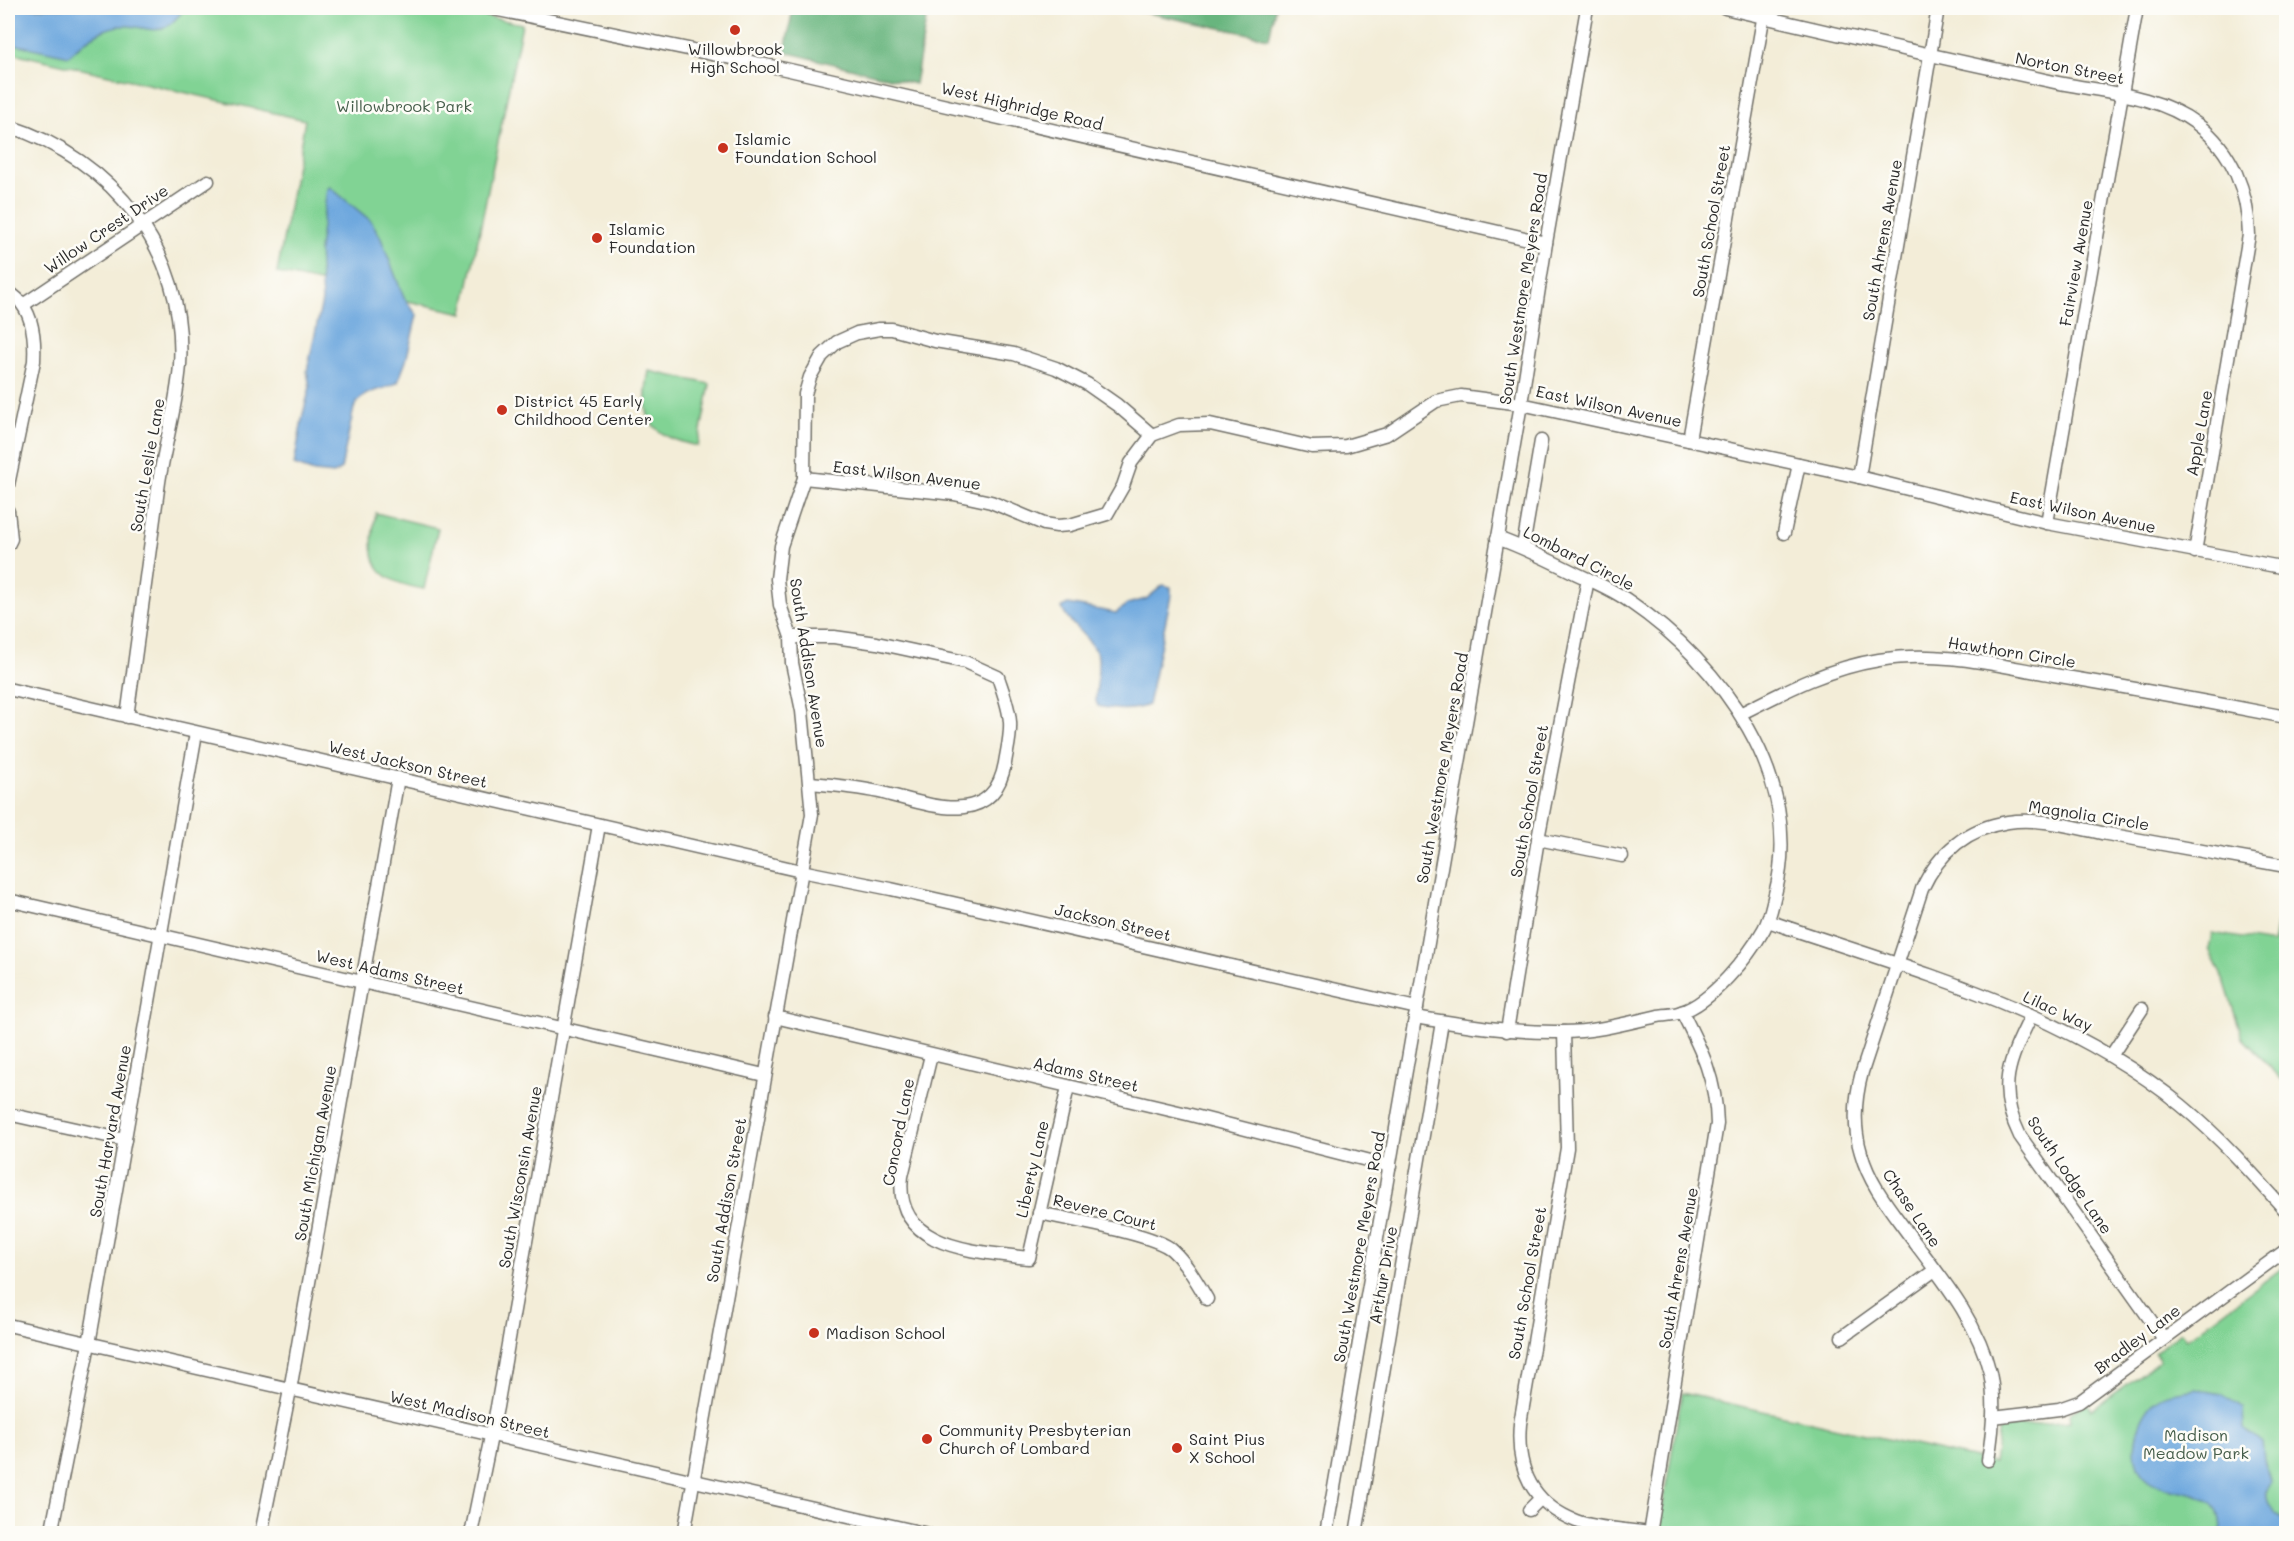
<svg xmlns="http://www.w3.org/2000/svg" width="2294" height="1541" font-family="Mali,sans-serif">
<rect width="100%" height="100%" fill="#fdfcf7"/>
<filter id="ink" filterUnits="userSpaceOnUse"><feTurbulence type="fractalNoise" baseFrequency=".0167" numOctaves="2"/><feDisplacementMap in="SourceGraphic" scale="12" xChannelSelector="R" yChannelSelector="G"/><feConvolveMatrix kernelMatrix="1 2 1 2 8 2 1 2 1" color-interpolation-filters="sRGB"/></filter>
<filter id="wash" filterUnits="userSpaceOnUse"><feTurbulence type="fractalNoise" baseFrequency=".008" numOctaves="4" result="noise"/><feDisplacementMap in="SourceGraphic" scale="24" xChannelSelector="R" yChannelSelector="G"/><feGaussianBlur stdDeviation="1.35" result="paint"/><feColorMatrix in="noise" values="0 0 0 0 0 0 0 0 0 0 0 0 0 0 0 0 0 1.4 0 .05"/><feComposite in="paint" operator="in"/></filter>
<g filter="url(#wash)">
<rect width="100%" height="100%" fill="#f3edd8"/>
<!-- green -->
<g fill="#81d394" stroke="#567f60" stroke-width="1.5">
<polygon points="8,8 446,8 522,24 463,313 277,273 305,120 8,52"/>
<path d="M649 371 710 384 698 446C650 436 639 420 649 371Z"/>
<path d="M376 513 438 528 424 589C373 581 366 561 376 513Z"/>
<polygon points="2277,922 2286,924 2286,1084 2242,1037 2225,983 2209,949 2212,933 2273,943"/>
<polygon points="2286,1265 2286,1533 1658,1534 1682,1393 1994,1463 1999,1428 2071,1421 2070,1412 2087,1403 2092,1410 2160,1360 2155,1352 2181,1332 2187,1339"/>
</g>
<!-- forest -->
<g fill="#68b57e" stroke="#4a7054" stroke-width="1.5">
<polygon points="793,8 928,8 915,84 785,52"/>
<polygon points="1124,8 1275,8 1269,38"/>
</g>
<!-- water -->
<g fill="#6ea8de" stroke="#4c6a84" stroke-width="1.5">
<path d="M8 8H186C180 13 173 24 166 27 154 33 142 27 129 26 106 24 84 40 69 56L8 43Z"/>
<path d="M330 187 371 221 380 236 404 298 417 315 406 361 398 382C382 393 364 387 354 408L341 469 334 474 314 472 294 465 303 414 310 387 307 371 322 301 319 249 326 196 327 189Z"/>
<path d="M1163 585 1171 587V596L1148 705C1133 711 1114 710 1098 706L1096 701C1096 691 1099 666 1098 658 1095 640 1065 623 1062 607L1068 604 1116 613 1127 604 1146 599Z"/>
<path d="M2195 1389 2222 1394 2243 1409 2244 1428 2262 1443 2264 1459 2270 1481C2261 1500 2272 1512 2286 1521V1533H2221C2221 1523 2220 1511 2212 1503 2194 1488 2165 1493 2147 1479 2125 1462 2137 1415 2156 1400 2166 1391 2183 1392 2195 1389Z"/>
</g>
</g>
<g filter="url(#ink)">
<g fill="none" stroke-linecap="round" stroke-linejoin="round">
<defs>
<g id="minor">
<polyline points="489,8 785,69 1546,243"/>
<path d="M1725 8C1831 33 1938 57 2045 80 2096 92 2154 92 2197 124 2233 151 2248 192 2249 235L2195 552"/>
<path d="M8 126C113 159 187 252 180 365 177 404 165 443 159 482 149 560 138 638 127 717"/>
<path d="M8 291C12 295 19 299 22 304 34 320 35 343 34 361L8 485"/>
<polyline points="23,305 208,181"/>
<polyline points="1689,440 1765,8"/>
<polyline points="1859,477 1938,8"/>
<polyline points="804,478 954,494 991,502 1044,524 1057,526 1070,525 1107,514 1123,486 1131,463 1152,435 1179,425 1210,424 1312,447 1346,446 1387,434 1436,401 1461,396 1521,404 1859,477 2047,523 2286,568"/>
<polyline points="8,511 11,539 8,545"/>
<polyline points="2047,523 2137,8"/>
<polyline points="1784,533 1799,464"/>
<polyline points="1523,547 1541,441"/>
<path d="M791 637H834L877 643 965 662 998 677C1003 692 1009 707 1010 722 1011 736 1007 750 1005 763 993 832 925 803 879 792 856 787 833 785 810 783"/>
<polyline points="8,689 801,871 891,889 1417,1008"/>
<path d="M1740 714C1785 691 1828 668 1879 660 1938 650 1996 665 2054 675 2132 688 2209 702 2286 717"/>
<polyline points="1538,839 1622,856"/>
<polyline points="8,900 764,1075"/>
<path d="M1768 921C1910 970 2062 1008 2181 1105 2220 1137 2253 1174 2286 1211"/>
<path d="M2031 1016C2009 1061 1996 1087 2020 1136L2164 1339"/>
<polyline points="775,1017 1187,1114 1390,1166"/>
<path d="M1415 1017C1464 1025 1513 1033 1562 1032 1595 1032 1627 1023 1658 1016 1665 1015 1673 1015 1681 1012 1711 1003 1749 956 1764 929 1770 918 1772 906 1775 894 1806 779 1721 664 1630 602 1614 590 1596 583 1577 574 1551 561 1525 548 1497 538"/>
<polyline points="1507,1031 1538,839 1588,579"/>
<path d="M1564 1032 1567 1148 1520 1424C1516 1469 1532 1504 1576 1521 1598 1529 1626 1529 1650 1533"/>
<path d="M931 1055 902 1176C893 1250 977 1251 1029 1258L1068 1087"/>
<polyline points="2111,1056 2142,1009"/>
<polyline points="8,1114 125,1140"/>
<path d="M1039 1213C1066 1219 1155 1234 1172 1250 1187 1264 1197 1282 1207 1299"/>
<polyline points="8,1325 928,1534"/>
<polyline points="1842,1337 1935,1270"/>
<polyline points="1993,1417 2059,1409 2079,1402 2286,1250"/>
<path d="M1988 1460C1993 1432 1996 1401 1990 1373 1977 1318 1937 1273 1904 1228 1887 1205 1869 1182 1861 1153 1853 1127 1855 1098 1862 1072L1922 889C1939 852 1968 828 2008 822 2040 817 2076 828 2107 834 2167 845 2227 855 2286 866"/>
<polyline points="1529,1510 1540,1499"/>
<polyline points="51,1534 89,1344 196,733"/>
<polyline points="261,1534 290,1390 398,778"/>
<polyline points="471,1534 497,1407 599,825"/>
<polyline points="684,1534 812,814 802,711 792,663 791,637 780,605 777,579 781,546 804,478 805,394 810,377 822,356 837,342 857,333 879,329 892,329 935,341 1014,354 1056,368 1087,384 1117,405 1152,435"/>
<polyline points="1326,1534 1521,404 1546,243 1587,8"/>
<polyline points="1356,1534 1442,1022"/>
<path d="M1650 1534 1717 1124C1716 1079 1702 1051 1682 1012"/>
</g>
</defs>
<!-- minor casing -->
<use href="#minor" stroke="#716f68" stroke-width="15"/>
<!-- minor -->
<use href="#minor" stroke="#fff" stroke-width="12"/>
</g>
</g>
<!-- markers -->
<g fill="#c8321e" stroke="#fdfcf7" stroke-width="2">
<circle cx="735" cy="30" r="6"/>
<circle cx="723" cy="148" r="6"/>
<circle cx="597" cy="238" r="6"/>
<circle cx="502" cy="410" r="6"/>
<circle cx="814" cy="1333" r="6"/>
<circle cx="927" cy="1439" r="6"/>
<circle cx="1177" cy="1448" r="6"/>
</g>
<g text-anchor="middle" stroke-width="5" stroke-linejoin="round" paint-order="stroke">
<!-- poi labels -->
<g font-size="16" fill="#2b2b2b" stroke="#fdfcf7" text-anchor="start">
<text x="735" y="55" text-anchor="middle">Willowbrook<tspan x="735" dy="18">High School</tspan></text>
<text x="735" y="145">Islamic<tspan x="735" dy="18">Foundation School</tspan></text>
<text x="609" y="235">Islamic<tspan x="609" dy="18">Foundation</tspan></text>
<text x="514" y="407">District 45 Early<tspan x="514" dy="18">Childhood Center</tspan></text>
<text x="826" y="1339">Madison School</text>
<text x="939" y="1436">Community Presbyterian<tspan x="939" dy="18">Church of Lombard</tspan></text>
<text x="1189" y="1445">Saint Pius<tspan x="1189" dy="18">X School</tspan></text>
</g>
<!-- street labels -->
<g font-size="16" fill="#2b2b2b" stroke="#fdfcf7">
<text transform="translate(2070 68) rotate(11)" y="6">Norton Street</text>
<text transform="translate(1022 106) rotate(13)" y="6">West Highridge Road</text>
<text transform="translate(1711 221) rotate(-80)" y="6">South School Street</text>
<text transform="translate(106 229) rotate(-34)" y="6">Willow Crest Drive</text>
<text transform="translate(1882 240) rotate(-80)" y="6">South Ahrens Avenue</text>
<text transform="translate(2076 263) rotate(-80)" y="6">Fairview Avenue</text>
<text transform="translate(1523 289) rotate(-81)" y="6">South Westmore Meyers Road</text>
<text transform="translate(1609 406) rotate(12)" y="6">East Wilson Avenue</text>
<text transform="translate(2199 433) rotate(-80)" y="6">Apple Lane</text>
<text transform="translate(147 465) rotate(-80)" y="6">South Leslie Lane</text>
<text transform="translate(907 475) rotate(7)" y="6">East Wilson Avenue</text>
<text transform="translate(2083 512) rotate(12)" y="6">East Wilson Avenue</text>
<text transform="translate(1579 558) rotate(27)" y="6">Lombard Circle</text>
<text transform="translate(2012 652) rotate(9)" y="6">Hawthorn Circle</text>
<text transform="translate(809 663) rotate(81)" y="6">South Addison Avenue</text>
<text transform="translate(408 764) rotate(13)" y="6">West Jackson Street</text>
<text transform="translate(1442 768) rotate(-80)" y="6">South Westmore Meyers Road</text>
<text transform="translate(1529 801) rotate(-80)" y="6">South School Street</text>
<text transform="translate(2089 815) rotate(9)" y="6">Magnolia Circle</text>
<text transform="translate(1113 922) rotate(13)" y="6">Jackson Street</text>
<text transform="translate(390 972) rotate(13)" y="6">West Adams Street</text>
<text transform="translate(2058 1011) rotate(25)" y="6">Lilac Way</text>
<text transform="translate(1086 1074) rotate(13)" y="6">Adams Street</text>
<text transform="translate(110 1131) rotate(-80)" y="6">South Harvard Avenue</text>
<text transform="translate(898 1132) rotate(-79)" y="6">Concord Lane</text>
<text transform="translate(315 1153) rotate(-80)" y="6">South Michigan Avenue</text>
<text transform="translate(1032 1169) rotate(-77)" y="6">Liberty Lane</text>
<text transform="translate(2070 1175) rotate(56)" y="6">South Lodge Lane</text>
<text transform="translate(520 1177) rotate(-80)" y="6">South Wisconsin Avenue</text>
<text transform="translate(726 1200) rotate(-80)" y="6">South Addison Street</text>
<text transform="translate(1912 1208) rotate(56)" y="6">Chase Lane</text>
<text transform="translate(1105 1212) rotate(14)" y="6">Revere Court</text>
<text transform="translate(1359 1247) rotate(-80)" y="6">South Westmore Meyers Road</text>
<text transform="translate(1678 1268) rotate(-80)" y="6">South Ahrens Avenue</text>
<text transform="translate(1383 1275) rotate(-80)" y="6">Arthur Drive</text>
<text transform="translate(1527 1283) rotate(-80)" y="6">South School Street</text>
<text transform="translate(2137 1339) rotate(-37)" y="6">Bradley Lane</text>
<text transform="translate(470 1414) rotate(13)" y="6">West Madison Street</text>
</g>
<!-- park labels -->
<g font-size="16" fill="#455d4a" stroke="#fdfcf7">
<text x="404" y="112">Willowbrook Park</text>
<text x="2196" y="1441">Madison<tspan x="2196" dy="18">Meadow Park</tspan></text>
</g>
</g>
<!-- margin -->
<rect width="2294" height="1541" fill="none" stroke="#fdfcf7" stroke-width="30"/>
</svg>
